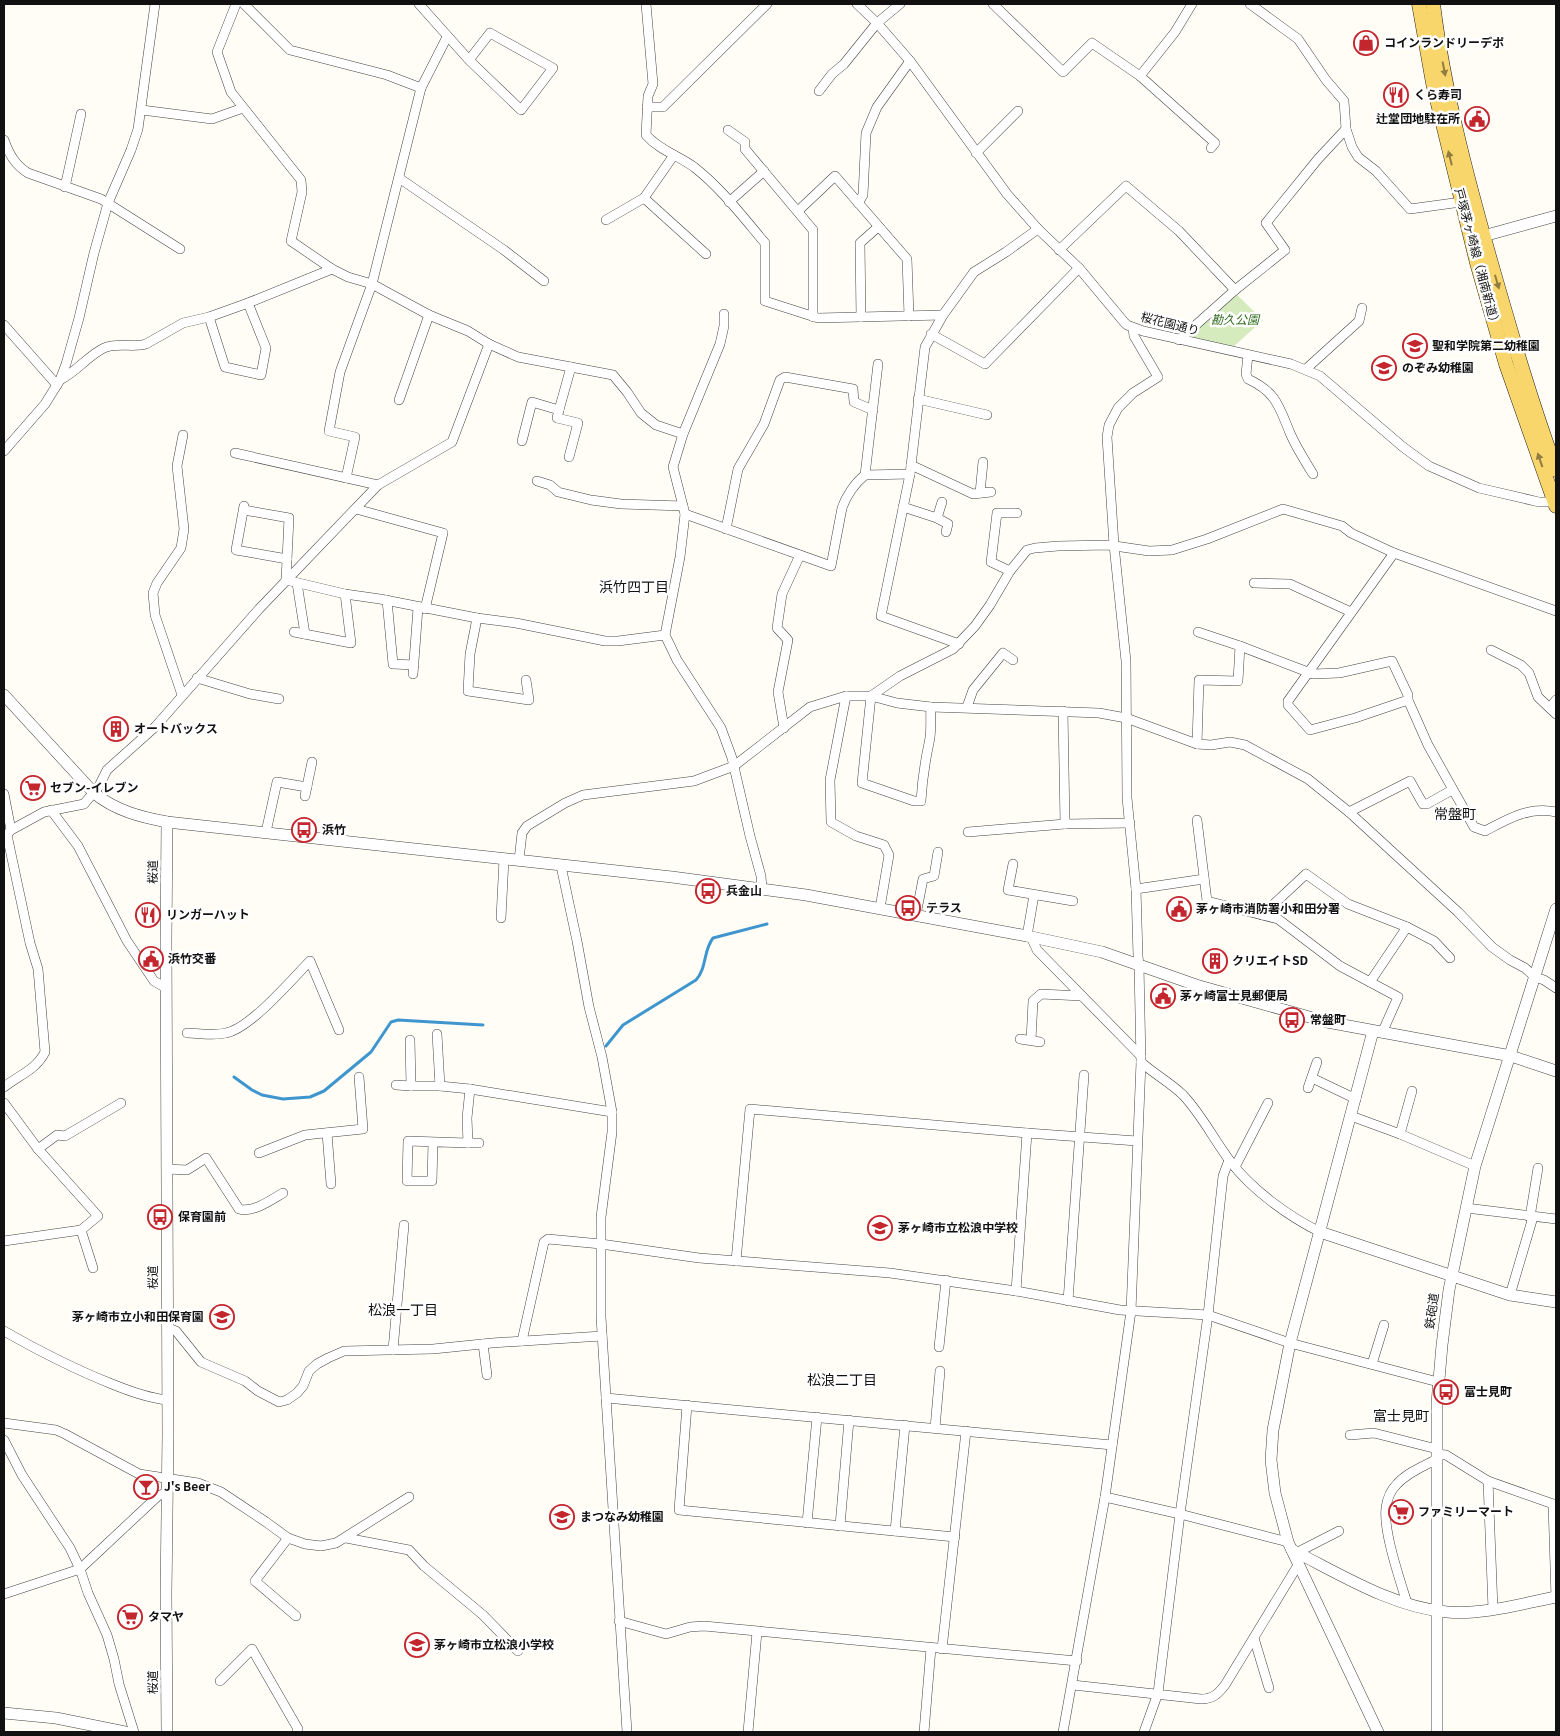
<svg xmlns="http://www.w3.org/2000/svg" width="1560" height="1736" font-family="Georgia,'Noto Sans JP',serif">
<rect width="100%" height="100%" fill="#fffdf5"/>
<!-- green -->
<polygon fill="#d5ebbd" points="1235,293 1263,320 1232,348 1187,339"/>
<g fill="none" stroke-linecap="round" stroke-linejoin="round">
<!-- stream -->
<g stroke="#3f96cf" stroke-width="3">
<path d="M606 1046 623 1025 696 980C707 968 703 951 713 938L767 924"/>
<polyline points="234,1077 252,1090 262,1095 283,1099 310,1097 324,1091 371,1052 391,1022 398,1020 483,1025"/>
</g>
<defs>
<g id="minor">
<polyline points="236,4 217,52 231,92 301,180 302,192 291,241 332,269 348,277 372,284 429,315 468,331 489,344 518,357 613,375 627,392 641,413 656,425 683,434"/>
<polyline points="244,4 290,50 387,75 421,88"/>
<polyline points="419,4 469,60 521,110 553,68 490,33 469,60"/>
<path d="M646 4 653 84 648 96 646 135C659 150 679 156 694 167 721 188 743 217 765 243V301L818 318 943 315"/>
<polyline points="857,4 877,23 910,61 1007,194 1038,229 1079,268 1124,322 1127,325 1143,331 1291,364 1320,376 1403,447 1429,466 1479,488 1539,502 1556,502"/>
<polyline points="993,4 1063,72 1092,43 1140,76 1215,143 1211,148"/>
<polyline points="1250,4 1298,39 1326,80 1344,101 1346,129 1352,147 1358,157 1376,171 1410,209 1461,202"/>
<polyline points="1140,76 1175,32 1192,4"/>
<polyline points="819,91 832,74 844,64 877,23 900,4"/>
<polyline points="647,107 663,107 767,4"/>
<polyline points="142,110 212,119 243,108"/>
<polyline points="728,130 745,142 745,149 813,230 813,317"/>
<path d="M4 140C9 154 15 165 28 173L101 199 180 249"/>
<polyline points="976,153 1018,111"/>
<polyline points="399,178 504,250 544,281"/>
<polyline points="65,187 81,114"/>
<polyline points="644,198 706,254"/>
<polyline points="729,202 764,171"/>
<polyline points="858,203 863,195 866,133 877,107 910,61"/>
<polyline points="798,211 835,176 907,259 909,316"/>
<polyline points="606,220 644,198 674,155"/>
<polyline points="1059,250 1126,186 1179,231 1235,290"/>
<polyline points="724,314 724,326 720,344 683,434 673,467 685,514 680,557 665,635 677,660 721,728 732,758 750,836 761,876 762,889"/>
<polyline points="209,317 225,367 261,375 266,348 248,303"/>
<polyline points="861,317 860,243 878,227"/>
<polyline points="4,325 57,385"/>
<polyline points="931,334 985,364 1079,268"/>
<polyline points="1179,340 1235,290 1285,250 1266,223 1318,159 1346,129"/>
<path d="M1248 355 1246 374 1248 379C1276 392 1279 406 1290 433 1296 447 1305 461 1313 474"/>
<polyline points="1306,369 1359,321 1362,308"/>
<path d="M60 380C76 372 89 355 104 348 117 342 133 348 146 344L183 323 209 317 248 303 332 269"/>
<polyline points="918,399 987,415"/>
<polyline points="399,400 429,315"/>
<polyline points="559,410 557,418 578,423 569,457"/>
<polyline points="522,441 532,402 559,410 571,367"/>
<polyline points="4,451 45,404 60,380 66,364 79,318 94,253 108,203 131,150 138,129 155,4"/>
<polyline points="235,453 378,485"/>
<polyline points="911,465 973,494 991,492"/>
<polyline points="865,475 878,364"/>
<polyline points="346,478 355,437 329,431 340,372 372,284 421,88 447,37"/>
<polyline points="537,481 550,485 558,492 591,500 621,504 683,506"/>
<polyline points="980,493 983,462"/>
<polyline points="244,506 236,550 287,559"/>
<polyline points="903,507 937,518 942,502"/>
<polyline points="356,509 443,533 425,609"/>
<polyline points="244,510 289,518 286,580"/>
<path d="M685 514 831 566 842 508C846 496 855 483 865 475L910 474"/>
<polyline points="937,518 948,524 946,532"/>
<polyline points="726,529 738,469 764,424 780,380 785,377 853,389 854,402 873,410"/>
<polyline points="1394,553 1288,701 1288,705 1310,730 1355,718 1408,700"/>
<polyline points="1010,571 991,562 997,513 1017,513"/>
<polyline points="286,580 345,594 380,599 477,618 516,623 605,641 618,641 665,635"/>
<polyline points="297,583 305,634"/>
<polyline points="1254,583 1290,584 1351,612"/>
<polyline points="387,600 393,664 414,665"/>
<polyline points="477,618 470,654 468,691 529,700 526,680"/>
<polyline points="294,632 351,643 345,594"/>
<path d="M1198 632 1240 646 1313 674 1339 673 1392 661 1408 695V700L1428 745 1474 827 1485 831C1508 819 1529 806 1556 812"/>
<polyline points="959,644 881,616 910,474 925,347 943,315 974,272 1006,252 1038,229"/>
<polyline points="1491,650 1521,665 1529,673 1538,697 1556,714"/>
<polyline points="413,674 418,608"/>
<polyline points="197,678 250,694 279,699"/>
<polyline points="182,695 155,615 153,593 157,583 181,548 184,529 177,466 183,435"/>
<polyline points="846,696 830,780 831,822 856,836 884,845 889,855 880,908"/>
<path d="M931 707C930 718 932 732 929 743 925 762 922 782 921 801H914L862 783 871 696 900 676 953 649 975 626 990 605 1010 571 1027 550 1035 548 1058 546 1108 545 1149 551 1172 550 1207 539 1283 509 1342 526 1351 533 1394 553 1556 611"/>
<polyline points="967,707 973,690 1003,653 1013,660"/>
<polyline points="1550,708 1556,700"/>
<polyline points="1063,711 1065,824"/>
<polyline points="784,728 778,692 788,640 777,628 782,594 800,555"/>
<polyline points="1197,744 1199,680 1238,681 1240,646"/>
<polyline points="4,794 11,830"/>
<polyline points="305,796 312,762"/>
<polyline points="51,810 78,846 127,941 154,981 166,988"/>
<polyline points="1349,812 1410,781 1423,804 1427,804 1452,790"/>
<polyline points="1197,820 1207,901 1278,919 1340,966 1398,997 1382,1033"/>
<polyline points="266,832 277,782 307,787"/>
<polyline points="968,832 1065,824 1130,823"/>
<polyline points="4,838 11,830 44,812 84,804 99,786 107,770 155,727 259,609 378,485 452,442 489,344"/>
<polyline points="519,860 522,833 527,826 565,803 583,795 694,781 734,766 810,707 846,696 871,696 897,703 931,707 1099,713 1126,718 1197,744 1211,745 1230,742 1245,745 1308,779 1349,812 1458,912 1492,947 1510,960 1525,968 1535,977 1544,980 1556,988"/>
<polyline points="1013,864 1008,890 1073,901"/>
<polyline points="561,866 577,941 589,1007 602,1057 612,1112 612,1132 601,1217 601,1317 627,1732"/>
<polyline points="1136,889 1204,879"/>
<polyline points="916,915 923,879 934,876 938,852"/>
<polyline points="1262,915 1306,874 1348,904 1407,927 1434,941 1450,958"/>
<polyline points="501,918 504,859"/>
<polyline points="1027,936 1034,895"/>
<polyline points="1031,937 1037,950 1141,1056"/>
<polyline points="1370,982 1407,927"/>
<path d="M187 1033C199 1033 213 1036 226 1033 251 1028 292 979 310 961L339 1030"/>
<polyline points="437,1034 440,1086"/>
<polyline points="1020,1039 1040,1042"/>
<polyline points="410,1040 411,1086 440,1086 470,1089 612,1112"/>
<polyline points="1031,1040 1033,1001 1041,994 1082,996"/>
<path d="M1141 1062C1154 1074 1171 1083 1183 1095 1202 1115 1214 1140 1230 1161 1252 1190 1288 1216 1320 1232"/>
<polyline points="1312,1078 1356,1099"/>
<polyline points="396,1085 411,1086"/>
<path d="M4 1087C19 1075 36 1070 45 1052L38 969 30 943 7 835"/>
<polyline points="1308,1088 1317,1062"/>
<polyline points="4,1103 38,1149 98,1216 81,1230 4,1241"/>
<polyline points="1351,1116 1400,1134 1475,1166"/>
<polyline points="327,1133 331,1184"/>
<polyline points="1400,1134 1412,1091"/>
<polyline points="433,1142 432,1181 407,1181 408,1141 468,1143 467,1118 470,1089"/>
<polyline points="468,1143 479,1143"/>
<polyline points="38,1149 57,1135 65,1136 121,1103"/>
<polyline points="259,1153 305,1135 363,1129 359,1077"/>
<polyline points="1235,1167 1268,1103"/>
<path d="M167 1169 187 1170 206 1158 239 1209C253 1213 271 1200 283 1193"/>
<polyline points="1466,1208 1556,1219"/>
<polyline points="1530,1217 1538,1168"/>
<polyline points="81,1230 93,1268"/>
<polyline points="736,1261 750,1109 1027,1133 1137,1141"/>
<polyline points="1016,1291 1027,1133"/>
<polyline points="1510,1295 1533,1217"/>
<polyline points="1068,1301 1084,1075"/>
<polyline points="167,1327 176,1331 201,1362 245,1381 258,1391 279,1402 287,1400 297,1393 303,1386 309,1371 317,1364 328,1358 344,1351 433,1349 492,1343 602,1336"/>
<path d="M4 1331C39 1351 74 1369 112 1384 129 1391 149 1398 167 1400"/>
<polyline points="522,1341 544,1242 548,1239 601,1244 699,1258 890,1273 1016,1291 1120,1310 1208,1315 1290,1343 1438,1382"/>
<polyline points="483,1344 487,1375"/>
<polyline points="939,1347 946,1280"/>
<polyline points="393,1350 404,1225"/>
<polyline points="1372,1364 1384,1325"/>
<polyline points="606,1398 1112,1445"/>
<polyline points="687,1405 679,1510 955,1537"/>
<polyline points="4,1423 56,1430 65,1434 139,1474 198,1483 221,1492 266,1522 288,1538 305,1544 321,1546 336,1543 409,1497"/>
<polyline points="935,1428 940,1371"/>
<polyline points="1350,1435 1374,1433 1437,1449"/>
<polyline points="4,1440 22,1475 70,1548 80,1569 88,1593 107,1635 114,1659 119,1684 134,1732"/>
<polyline points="1437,1454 1446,1455 1488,1481 1556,1505"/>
<polyline points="1488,1481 1493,1609"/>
<polyline points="1105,1497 1180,1514 1288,1542"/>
<polyline points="1553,1504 1556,1598"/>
<polyline points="807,1523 817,1417"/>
<polyline points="840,1526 849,1420"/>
<polyline points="895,1531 905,1425"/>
<polyline points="288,1538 255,1581 296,1616"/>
<polyline points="346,1538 409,1550 424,1566 483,1615 518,1651"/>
<polyline points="1296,1553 1339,1531"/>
<polyline points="4,1594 80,1569 158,1496 167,1492"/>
<path d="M1407 1603C1400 1580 1383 1531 1386 1508 1387 1500 1391 1490 1397 1484 1408 1472 1424 1466 1437 1459"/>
<polyline points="619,1621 666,1634 690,1627 704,1626 1077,1661"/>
<polyline points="1254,1638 1269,1688"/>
<polyline points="942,1649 966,1431"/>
<polyline points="220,1681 252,1649 298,1729 297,1732"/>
<path d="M1073 1685 1201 1699C1213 1699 1218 1694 1225 1685L1298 1565"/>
<polyline points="748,1732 757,1632"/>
<polyline points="924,1732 931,1648"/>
<polyline points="1063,1732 1105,1497 1131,1311 1141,1062 1139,965 1138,956 1136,889 1127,798 1126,661 1114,545 1107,437 1109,425 1118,408 1133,393 1158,377 1134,336 1133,328"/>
<polyline points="1144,1732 1158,1693 1180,1514 1208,1315 1223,1176 1229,1160"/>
</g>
<g id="tertiary">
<polyline points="1476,238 1556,216"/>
<path d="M4 695 94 793C116 811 141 817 167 822L672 877 806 895 1027 936 1102 952 1196 985 1327 1022 1511 1056 1556 1071"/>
<polyline points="1373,1031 1290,1343 1273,1430 1271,1460 1275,1493 1288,1542 1378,1732"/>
<polyline points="1320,1232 1510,1295 1556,1302"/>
<path d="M1292 1550C1340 1574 1392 1607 1447 1612 1483 1615 1521 1604 1556 1597"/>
<polyline points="4,1713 56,1718 125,1732"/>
<polyline points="167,1732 166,1595 168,1434 166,941 167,822"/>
<polyline points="1437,1732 1437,1403 1442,1345 1449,1290 1475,1166 1556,909"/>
</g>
<g id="primary">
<polyline points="1419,4 1433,83 1477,263 1506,364 1556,506"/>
<path d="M1433 4C1444 92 1467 178 1491 263 1511 333 1531 402 1556 470"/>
</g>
</defs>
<!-- minor casing -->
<use href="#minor" stroke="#444" stroke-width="10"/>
<!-- tertiary casing -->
<use href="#tertiary" stroke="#444" stroke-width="12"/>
<!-- primary casing -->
<use href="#primary" stroke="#222" stroke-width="15"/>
<!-- minor -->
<use href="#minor" stroke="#fff" stroke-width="9"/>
<!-- tertiary -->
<use href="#tertiary" stroke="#fff" stroke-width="11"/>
<!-- primary -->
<use href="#primary" stroke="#f9d66b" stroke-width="14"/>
</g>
<!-- one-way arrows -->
<defs><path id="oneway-solid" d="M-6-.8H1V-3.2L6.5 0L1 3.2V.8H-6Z" transform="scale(1.25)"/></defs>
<g fill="#917d42">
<use href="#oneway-solid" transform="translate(1444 69) rotate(79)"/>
<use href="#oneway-solid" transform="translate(1450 158) rotate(-104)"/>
<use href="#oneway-solid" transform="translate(1497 282) rotate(74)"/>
<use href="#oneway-solid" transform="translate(1540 460) rotate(-109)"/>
</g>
<!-- icons -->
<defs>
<symbol id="shop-ring" viewBox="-11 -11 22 22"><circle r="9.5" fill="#fff" stroke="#c4262e" stroke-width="1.5"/><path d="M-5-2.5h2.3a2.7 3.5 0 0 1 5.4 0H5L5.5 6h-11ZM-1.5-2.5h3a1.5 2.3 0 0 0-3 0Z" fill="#c4262e"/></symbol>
<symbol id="restaurant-ring" viewBox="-11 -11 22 22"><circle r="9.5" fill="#fff" stroke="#c4262e" stroke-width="1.5"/><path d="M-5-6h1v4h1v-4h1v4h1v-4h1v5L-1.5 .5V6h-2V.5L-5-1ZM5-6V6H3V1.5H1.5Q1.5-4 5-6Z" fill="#c4262e"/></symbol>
<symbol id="civic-ring" viewBox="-11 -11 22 22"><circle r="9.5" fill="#fff" stroke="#c4262e" stroke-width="1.5"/><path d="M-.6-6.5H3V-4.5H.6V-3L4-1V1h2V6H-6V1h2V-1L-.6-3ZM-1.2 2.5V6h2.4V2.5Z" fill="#c4262e"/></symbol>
<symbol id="school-ring" viewBox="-11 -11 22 22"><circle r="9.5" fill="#fff" stroke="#c4262e" stroke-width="1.5"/><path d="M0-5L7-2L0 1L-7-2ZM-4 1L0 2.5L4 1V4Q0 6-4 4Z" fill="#c4262e"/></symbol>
<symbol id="building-ring" viewBox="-11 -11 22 22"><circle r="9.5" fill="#fff" stroke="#c4262e" stroke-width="1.5"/><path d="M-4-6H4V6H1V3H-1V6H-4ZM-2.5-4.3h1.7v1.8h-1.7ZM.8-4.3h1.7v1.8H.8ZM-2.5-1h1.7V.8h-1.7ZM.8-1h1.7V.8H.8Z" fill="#c4262e"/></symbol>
<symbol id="supermarket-ring" viewBox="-11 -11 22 22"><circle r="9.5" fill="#fff" stroke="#c4262e" stroke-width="1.5"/><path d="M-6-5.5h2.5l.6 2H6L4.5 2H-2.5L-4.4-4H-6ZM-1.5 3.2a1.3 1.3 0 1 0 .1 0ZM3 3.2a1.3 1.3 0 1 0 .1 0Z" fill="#c4262e"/></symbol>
<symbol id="bus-ring" viewBox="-11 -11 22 22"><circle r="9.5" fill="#fff" stroke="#c4262e" stroke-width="1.5"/><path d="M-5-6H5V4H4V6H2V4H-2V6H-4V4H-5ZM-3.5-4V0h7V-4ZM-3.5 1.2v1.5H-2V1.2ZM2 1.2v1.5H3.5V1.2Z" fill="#c4262e"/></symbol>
<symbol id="bar-ring" viewBox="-11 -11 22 22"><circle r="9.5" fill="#fff" stroke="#c4262e" stroke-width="1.5"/><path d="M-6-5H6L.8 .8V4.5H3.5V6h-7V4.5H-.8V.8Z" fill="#c4262e"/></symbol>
</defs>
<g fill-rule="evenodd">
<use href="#shop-ring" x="1352" y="29" width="28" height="28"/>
<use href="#restaurant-ring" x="1382" y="81" width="28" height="28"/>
<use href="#civic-ring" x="1463" y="105" width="28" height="28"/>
<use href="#school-ring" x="1401" y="332" width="28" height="28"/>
<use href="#school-ring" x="1370" y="354" width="28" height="28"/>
<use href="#building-ring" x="102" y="715" width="28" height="28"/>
<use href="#supermarket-ring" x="19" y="774" width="28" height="28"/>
<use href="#bus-ring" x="290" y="816" width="28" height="28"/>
<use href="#bus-ring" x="694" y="877" width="28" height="28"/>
<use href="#bus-ring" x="894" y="894" width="28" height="28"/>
<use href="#civic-ring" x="1165" y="895" width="28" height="28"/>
<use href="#restaurant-ring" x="134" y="901" width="28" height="28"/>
<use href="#civic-ring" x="137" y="945" width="28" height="28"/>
<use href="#building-ring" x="1201" y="947" width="28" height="28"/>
<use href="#civic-ring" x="1149" y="982" width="28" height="28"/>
<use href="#bus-ring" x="1278" y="1006" width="28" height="28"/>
<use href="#bus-ring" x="146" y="1203" width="28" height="28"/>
<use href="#school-ring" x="866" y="1214" width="28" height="28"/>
<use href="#school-ring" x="208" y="1303" width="28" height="28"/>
<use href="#bus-ring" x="1432" y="1378" width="28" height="28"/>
<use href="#bar-ring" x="132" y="1473" width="28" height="28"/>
<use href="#supermarket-ring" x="1387" y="1498" width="28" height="28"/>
<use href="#school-ring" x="548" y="1503" width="28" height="28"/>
<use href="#supermarket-ring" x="116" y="1603" width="28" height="28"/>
<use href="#school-ring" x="403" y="1631" width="28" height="28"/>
</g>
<g text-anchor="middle" stroke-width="5" stroke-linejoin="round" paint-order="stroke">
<!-- poi labels -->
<g font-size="12" font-weight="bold" fill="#111" stroke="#fff" text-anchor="start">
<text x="1384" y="47">コインランドリーデポ</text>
<text x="1414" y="99">くら寿司</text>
<text x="1460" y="123" text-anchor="end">辻堂団地駐在所</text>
<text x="1432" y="350">聖和学院第二幼稚園</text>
<text x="1402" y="372">のぞみ幼稚園</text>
<text x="134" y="733">オートバックス</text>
<text x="50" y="792">セブン-イレブン</text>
<text x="322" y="834">浜竹</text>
<text x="726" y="895">兵金山</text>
<text x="926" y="912">テラス</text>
<text x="1196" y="913">茅ヶ崎市消防署小和田分署</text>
<text x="166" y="919">リンガーハット</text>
<text x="168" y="963">浜竹交番</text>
<text x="1232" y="965">クリエイトSD</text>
<text x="1180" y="1000">茅ヶ崎富士見郵便局</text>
<text x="1310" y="1024">常盤町</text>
<text x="178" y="1221">保育園前</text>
<text x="898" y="1232">茅ヶ崎市立松浪中学校</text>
<text x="204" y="1321" text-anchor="end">茅ヶ崎市立小和田保育園</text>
<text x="1464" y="1396">富士見町</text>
<text x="164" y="1491">J's Beer</text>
<text x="1418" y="1516">ファミリーマート</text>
<text x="580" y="1521">まつなみ幼稚園</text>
<text x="148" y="1621">タマヤ</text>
<text x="434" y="1649">茅ヶ崎市立松浪小学校</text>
</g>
<!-- street labels -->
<g font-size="12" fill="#111" stroke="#fff">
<text transform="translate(1477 258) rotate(75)" y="4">戸塚茅ヶ崎線（湘南新道）</text>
<text transform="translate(1170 324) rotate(14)" y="4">桜花園通り</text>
<text transform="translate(153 872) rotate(-89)" y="4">桜道</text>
<text transform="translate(153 1277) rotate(-90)" y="4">桜道</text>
<text transform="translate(1432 1311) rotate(-82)" y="4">鉄砲道</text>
<text transform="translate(153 1682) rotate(-90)" y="4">桜道</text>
</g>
<!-- park labels -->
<g font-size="12" font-style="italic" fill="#2f6b1f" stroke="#fff">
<text x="1235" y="324">勘久公園</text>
</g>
<!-- neighbourhood labels -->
<g font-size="14" fill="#111" stroke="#fff">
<text x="634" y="592">浜竹四丁目</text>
<text x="1455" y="819">常盤町</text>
<text x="403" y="1315">松浪一丁目</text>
<text x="842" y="1385">松浪二丁目</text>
<text x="1401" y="1421">富士見町</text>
</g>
</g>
<!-- border -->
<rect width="1560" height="1736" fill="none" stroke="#111111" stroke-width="10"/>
</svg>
